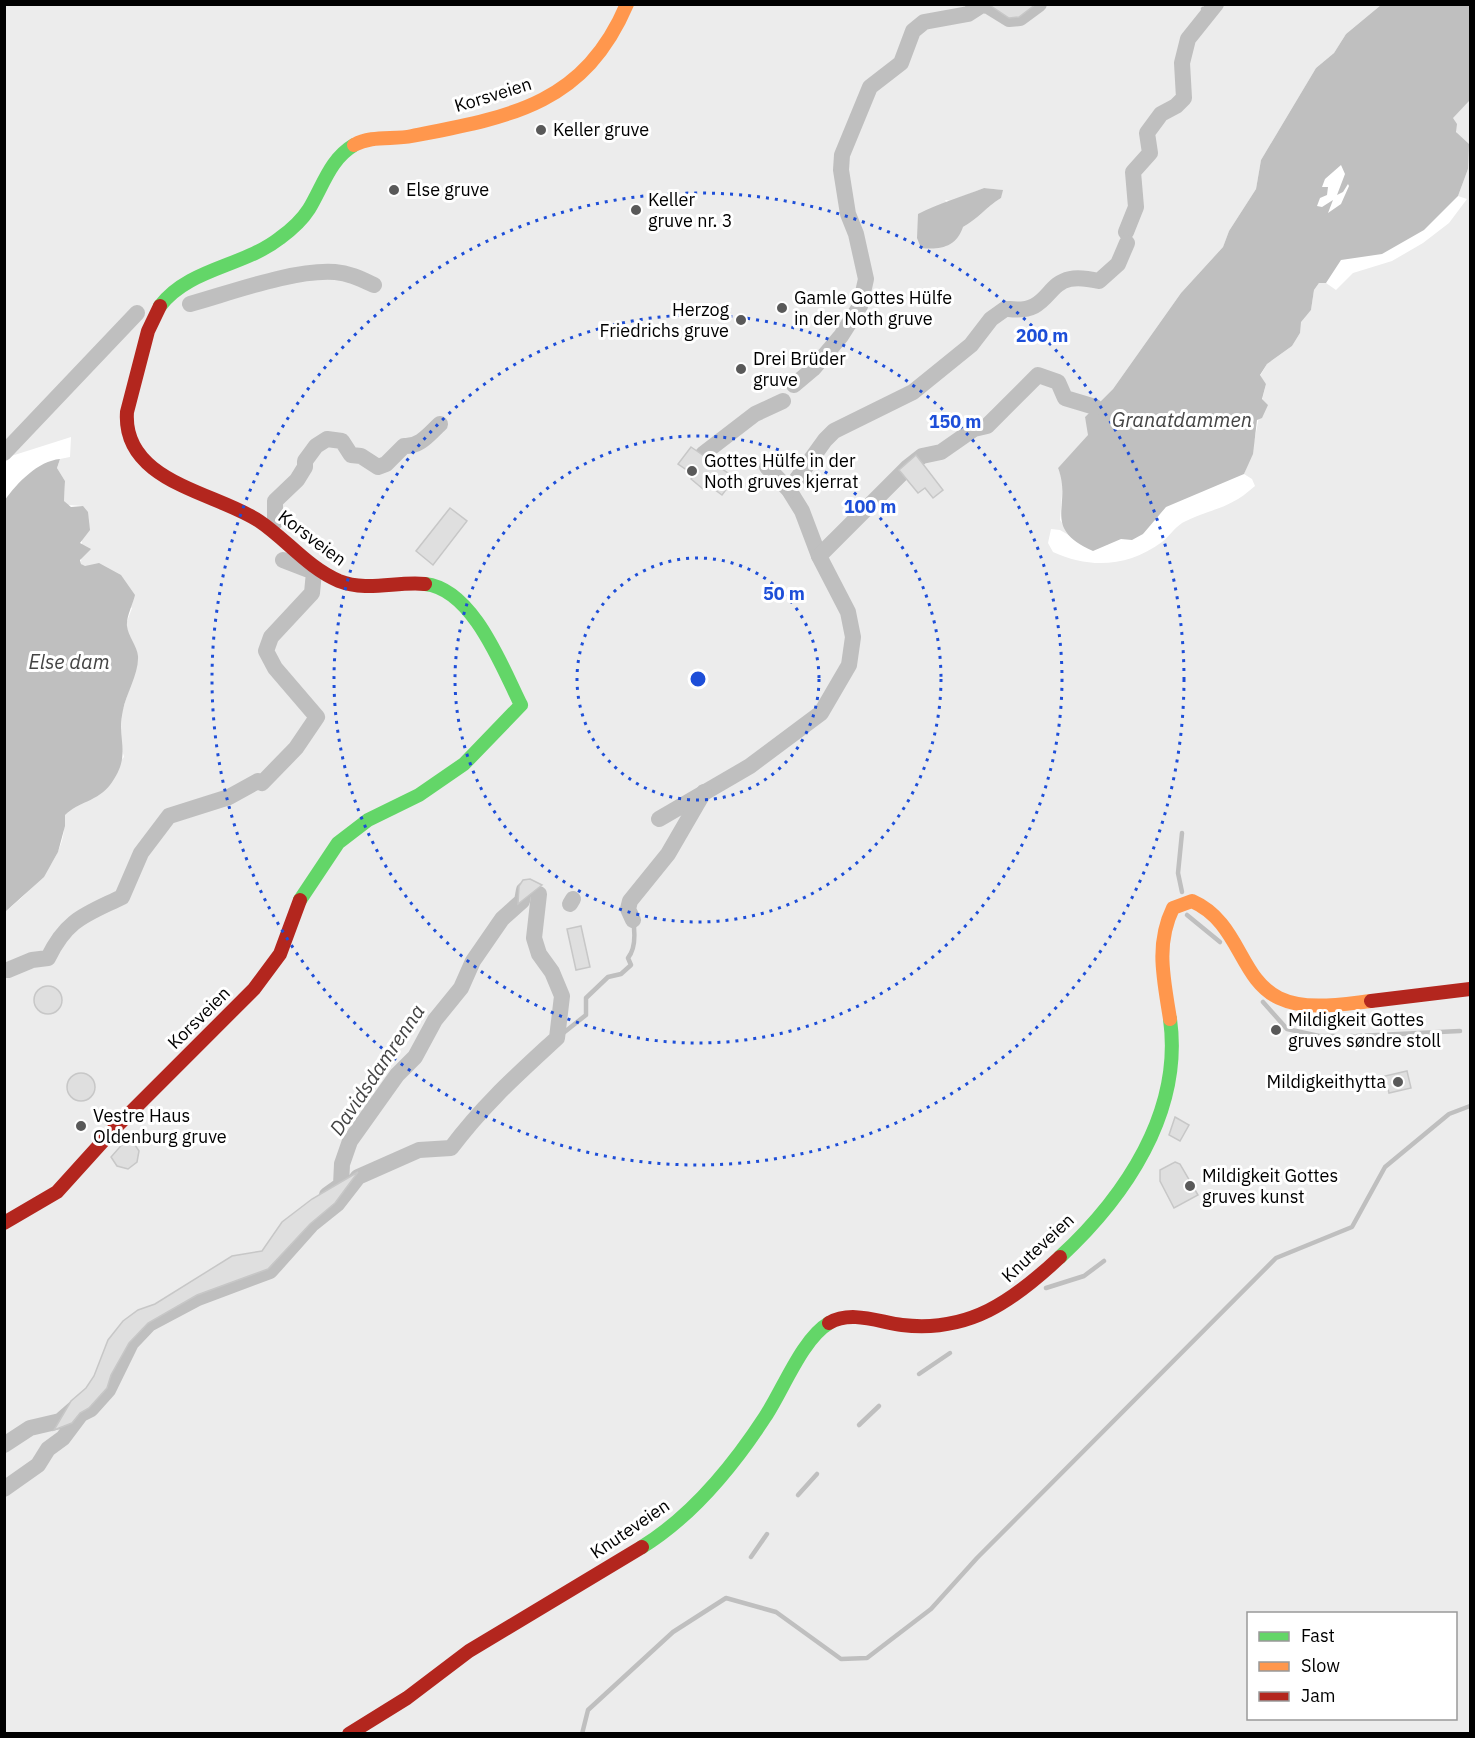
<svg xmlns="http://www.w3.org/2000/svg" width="1475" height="1738" font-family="'IBM Plex Sans',sans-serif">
<rect width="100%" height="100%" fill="#fff"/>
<!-- green -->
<path fill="#ececec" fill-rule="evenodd" d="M5 5H1381L1346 34 1334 53 1316 68 1261 160 1256 189 1229 231 1223 247 1181 293 1113 389 1085 417 1089 435 1058 468 1063 482 1060 520 1072 537 1060 530 1051 529 1048 543 1053 552C1090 569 1128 567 1162 542 1170 536 1176 525 1186 521 1215 507 1228 510 1255 486L1252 479 1244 474C1256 446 1258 414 1266 384L1260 376 1267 364 1292 346 1300 333V322L1311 310 1314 290 1319 283H1326L1336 290 1353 273 1392 261 1423 243 1449 223 1467 199 1458 196 1468 169 1452 118 1470 100V1733H5V912C33 889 69 856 64 815L73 806 80 805 124 757 121 745 122 712 135 671 126 624 132 608 81 564 83 506 67 505 64 501 65 481 57 468 60 459 70 457 71 437 5 458ZM984 188 1002 190 1001 198C986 207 978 219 963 227L945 200 951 201ZM1248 1614H1456V1718H1248Z"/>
<!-- water -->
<g fill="#bfbfbf" fill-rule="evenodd">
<path d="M1381 5H1470V100L1453 118 1457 124 1456 132 1469 144 1468 169 1458 196 1424 230 1382 254 1341 260 1326 283H1319L1314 290 1311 310 1301 322 1300 333 1292 346 1267 364 1260 375 1266 384 1262 399 1268 405 1262 418 1257 420 1253 454 1244 474 1166 507 1143 534 1132 540 1121 539 1093 551C1040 527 1073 506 1058 468L1088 435 1085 417 1113 389 1181 293 1223 247 1229 231 1256 189 1261 160 1316 68 1334 53 1346 34ZM1341 165 1345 174 1337 195 1343 192 1348 184 1349 186 1341 204 1328 213 1333 200 1322 207 1317 206 1320 198 1327 195 1328 187H1322L1325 179Z"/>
<path d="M984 188 1003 190 1001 198C986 207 978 219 963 227 956 247 941 250 921 248L917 238 918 214C940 203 961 197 984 188Z"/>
<path d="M60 459 57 468 65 481 64 501 71 507 83 506 88 512 90 530 80 543 91 549 80 560 81 564 85 566 99 563 121 575 135 595C133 604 126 617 127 626 128 636 137 646 138 656 139 673 126 694 123 710 116 742 133 754 110 785 98 801 78 802 65 815V826L58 852 44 877 5 912V500C17 483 38 461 60 459Z"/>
</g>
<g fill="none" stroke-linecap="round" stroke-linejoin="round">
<!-- stream -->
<g stroke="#bfbfbf" stroke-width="4.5">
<polyline points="1203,9 1208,15"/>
<polyline points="1182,833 1178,873 1182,892"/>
<polyline points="1187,915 1220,942"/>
<polyline points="1263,1002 1287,1029 1319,1036 1335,1036"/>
<polyline points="1351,1036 1353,1036"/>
<polyline points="1357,1036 1460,1031"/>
<path d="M557 1038 586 1015V998L608 977 621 974 631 965 628 958C636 948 635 932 633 920"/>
<polyline points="1046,1288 1084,1276 1104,1261"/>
<polyline points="919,1374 950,1353"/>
<polyline points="859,1425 879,1406"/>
<polyline points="798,1495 817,1474"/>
<polyline points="751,1557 767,1534"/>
<polyline points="582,1734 588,1710 673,1632 726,1598 776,1612 841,1659 867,1658 931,1609 977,1558 1276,1258 1352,1227 1385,1167 1449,1114 1470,1106"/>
</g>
<!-- canal -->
<g stroke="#bfbfbf" stroke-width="16">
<polyline points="1126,232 1136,207 1133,172 1150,153 1147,133 1161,114 1176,106 1184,98 1182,63 1188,39 1216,4"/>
<path d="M190 304C230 293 294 269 335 272 349 273 361 279 374 285"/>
<path d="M1009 309C1048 314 1045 284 1070 279 1079 277 1090 279 1099 281L1118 264 1127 243"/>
<polyline points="794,385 813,369 841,336 860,306 866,279 856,234 848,214 841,170 842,155 870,87 901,63 913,31 924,22 968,14 982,5 988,6 1009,19 1020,18 1039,4"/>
<polyline points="4,453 137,313"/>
<polyline points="703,454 755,414 783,401"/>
<polyline points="767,467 789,490 802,511 819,556"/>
<polyline points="789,490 825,440 834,431 913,392 971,345 991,319 1005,309"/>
<path d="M275 522V501L297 480 305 467V461L316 446 327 439 342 441 351 455 361 456 378 467 386 464 404 446C420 447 429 434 440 424"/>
<polyline points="659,819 750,766 821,713 849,665 853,637 848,612 819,556 908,467 922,456 941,452 974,429 987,426 1038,375 1058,382 1065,398 1095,407"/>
<polyline points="570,904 573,899"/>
<polyline points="633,920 628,909 630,901 668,854 704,792"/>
<path d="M8 970 32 960 48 958C67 919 85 915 122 897L141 853 169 816 229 797 258 781 262 783 296 748 317 717 275 668 266 651 271 637 312 593 314 572 283 560"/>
<polyline points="327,1195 341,1185 342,1164 350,1141 397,1075 415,1057 435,1020 461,988 473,961 502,919 522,901 524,890"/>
<polyline points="4,1445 30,1428 60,1421 76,1407"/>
<path d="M4 1489 38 1465 48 1449 63 1438 81 1414 91 1409 108 1390 131 1343 149 1324 198 1298 270 1271 312 1224 337 1204 358 1177 419 1150 451 1148C484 1104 517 1075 557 1038L562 996 552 972 539 954 534 938 539 894"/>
</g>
</g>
<!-- building -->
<g fill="#dfdfdf" stroke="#c7c7c7" stroke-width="1.5">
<polygon points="988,4 1036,4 1019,17 1009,18"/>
<polygon points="691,447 707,458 710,453 721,462 718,466 735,478 722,495 707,484 703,489 691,479 694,475 678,464"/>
<polygon points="916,455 943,490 933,498 925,488 918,493 899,470"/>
<polygon points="450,508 467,521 433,565 416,551"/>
<polygon points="530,879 542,885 518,904 519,886 523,880"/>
<polygon points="581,926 590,967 576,970 567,929"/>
<circle cx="48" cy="1000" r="14"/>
<polygon points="1407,1071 1411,1088 1389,1093 1385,1076"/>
<circle cx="81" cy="1087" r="14"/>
<polygon points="1175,1117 1189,1125 1180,1141 1169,1135"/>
<polygon points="126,1140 133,1142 139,1151 137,1162 128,1169 117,1166 111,1157"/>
<polygon points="1175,1162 1180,1164 1198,1195 1174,1208 1160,1181 1160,1170"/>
<polygon points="358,1172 335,1203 310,1224 268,1269 197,1295 148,1323 129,1343 111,1375 107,1388 89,1408 80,1413 72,1423 54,1430 71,1401 86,1388 94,1376 108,1340 123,1321 138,1310 155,1304 232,1256 262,1251 282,1222 312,1199"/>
</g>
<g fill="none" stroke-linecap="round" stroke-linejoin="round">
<!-- fast -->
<g stroke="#63d668" stroke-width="14">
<path d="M160 306C189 268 243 267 280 238 291 230 302 220 309 209 323 186 330 159 354 145"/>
<path d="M300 900 338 843 368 820 419 795 464 764 521 705C502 667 473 589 425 584"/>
<path d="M1060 1257C1125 1197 1183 1112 1170 1019"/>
<path d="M642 1547C692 1516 733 1466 765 1417 783 1390 802 1339 829 1323"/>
</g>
<!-- slow -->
<g stroke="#ff974d" stroke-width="14">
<path d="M354 145C372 135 393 140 412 136 510 117 584 105 627 4"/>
<path d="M1170 1019C1164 980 1155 945 1173 908L1192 901C1240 922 1239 979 1279 998 1306 1011 1343 1004 1371 1001"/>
</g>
<!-- jam -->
<g stroke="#b3261e" stroke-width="14">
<path d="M160 306 148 331 127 412C122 482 215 492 259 521 286 539 308 568 339 581 367 592 397 581 425 584"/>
<polyline points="1371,1001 1470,989"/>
<polyline points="4,1223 57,1192 114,1129 254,989 280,954 300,900"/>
<path d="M829 1323C851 1310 879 1322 902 1325 969 1333 1013 1301 1060 1257"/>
<polyline points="349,1734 407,1698 469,1651 642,1547"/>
</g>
</g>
<!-- distance rings -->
<g fill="none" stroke="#1d4ed8" stroke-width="3" stroke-dasharray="3 6">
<circle cx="698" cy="679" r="121"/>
<circle cx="698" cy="679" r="243"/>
<circle cx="698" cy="679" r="364"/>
<circle cx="698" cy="679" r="486"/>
</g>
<!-- markers -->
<g fill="#595959" stroke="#fff" stroke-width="2">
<circle cx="541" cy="130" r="6"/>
<circle cx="394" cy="190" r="6"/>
<circle cx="636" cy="210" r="6"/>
<circle cx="782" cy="308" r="6"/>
<circle cx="741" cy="320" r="6"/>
<circle cx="741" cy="369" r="6"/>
<circle cx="692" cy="471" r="6"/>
<circle cx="1276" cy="1030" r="6"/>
<circle cx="1398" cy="1082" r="6"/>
<circle cx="81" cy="1126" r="6"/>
<circle cx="1190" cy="1186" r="6"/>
</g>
<g text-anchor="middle" stroke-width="6" stroke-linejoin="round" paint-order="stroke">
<!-- street labels -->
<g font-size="18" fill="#000" stroke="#fff">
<text transform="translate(493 95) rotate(-17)" y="6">Korsveien</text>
<text transform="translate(312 538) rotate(37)" y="6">Korsveien</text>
<text transform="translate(199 1018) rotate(-45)" y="6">Korsveien</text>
<text transform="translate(1038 1248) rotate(-43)" y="6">Knuteveien</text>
<text transform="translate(630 1529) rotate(-34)" y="6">Knuteveien</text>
</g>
<!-- poi labels -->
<g font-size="18" fill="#000" stroke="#fff" text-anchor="start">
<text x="553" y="136">Keller gruve</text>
<text x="406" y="196">Else gruve</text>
<text x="648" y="206">Keller<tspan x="648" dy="21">gruve nr. 3</tspan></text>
<text x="794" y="304">Gamle Gottes Hülfe<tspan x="794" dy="21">in der Noth gruve</tspan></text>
<text x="729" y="316" text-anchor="end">Herzog<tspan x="729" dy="21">Friedrichs gruve</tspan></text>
<text x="753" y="365">Drei Brüder<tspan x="753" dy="21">gruve</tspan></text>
<text x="704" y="467">Gottes Hülfe in der<tspan x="704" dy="21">Noth gruves kjerrat</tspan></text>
<text x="1288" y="1026">Mildigkeit Gottes<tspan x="1288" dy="21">gruves søndre stoll</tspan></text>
<text x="1386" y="1088" text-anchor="end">Mildigkeithytta</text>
<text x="93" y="1122">Vestre Haus<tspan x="93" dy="21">Oldenburg gruve</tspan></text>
<text x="1202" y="1182">Mildigkeit Gottes<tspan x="1202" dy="21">gruves kunst</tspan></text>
</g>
<!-- water labels -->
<g font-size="20" font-style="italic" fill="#444" stroke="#fff">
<text x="1182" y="427">Granatdammen</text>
<text x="69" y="669">Else dam</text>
<text transform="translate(377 1070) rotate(-56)" y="7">Davidsdamrenna</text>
</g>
</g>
<circle cx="698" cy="679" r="9" fill="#1d4ed8" stroke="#fff" stroke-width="3"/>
<g font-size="18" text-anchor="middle" font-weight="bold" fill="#1d4ed8" stroke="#fff" stroke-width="6" stroke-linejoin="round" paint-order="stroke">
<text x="1042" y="342">200 m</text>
<text x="955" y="428">150 m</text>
<text x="870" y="513">100 m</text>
<text x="784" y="600">50 m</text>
</g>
<!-- border -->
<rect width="1475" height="1738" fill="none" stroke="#000000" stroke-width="12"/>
<!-- legend -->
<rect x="1247" y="1612" width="210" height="108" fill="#ffffff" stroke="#999999" stroke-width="1.5"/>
<rect x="1259" y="1632" width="30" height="9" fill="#63d668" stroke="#999999" stroke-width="1.5"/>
<text x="1301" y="1642" font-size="18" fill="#000000">Fast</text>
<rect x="1259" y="1662" width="30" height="9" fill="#ff974d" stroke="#999999" stroke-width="1.5"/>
<text x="1301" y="1672" font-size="18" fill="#000000">Slow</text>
<rect x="1259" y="1692" width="30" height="9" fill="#b3261e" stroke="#999999" stroke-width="1.5"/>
<text x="1301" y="1702" font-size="18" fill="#000000">Jam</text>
</svg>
